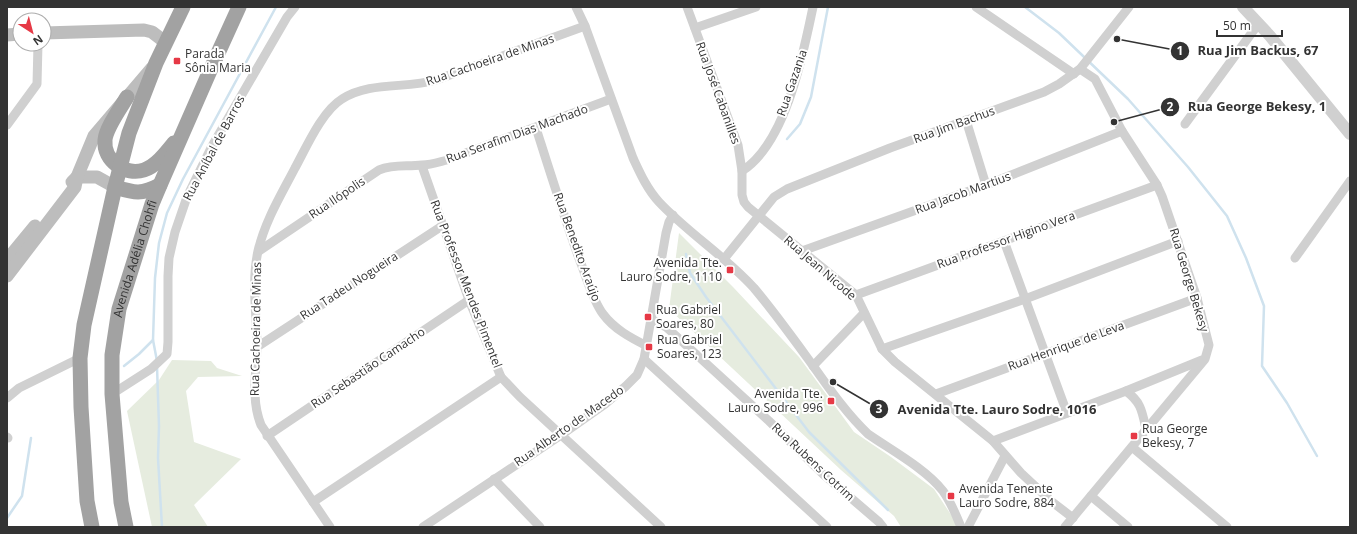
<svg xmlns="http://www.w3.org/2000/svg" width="1357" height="534" font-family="'Open Sans',sans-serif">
<rect width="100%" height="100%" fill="#fff"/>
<!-- green -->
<g fill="#e6ecdf">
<polygon points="679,233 733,287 799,357 854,432 891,457 934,489 959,527 901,527 894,516 841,470 669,309"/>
<polygon points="172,360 211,361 217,368 242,376 198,377 186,391 194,442 241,459 194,505 208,527 152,527 127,411 159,380"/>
</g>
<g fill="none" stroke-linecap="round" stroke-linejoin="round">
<!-- stream -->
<g stroke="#cfe2ee" stroke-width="2.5">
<polyline points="1025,7 1059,33 1128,99 1188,167 1227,216 1246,258 1264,306 1262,366 1287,403 1317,456"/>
<polyline points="787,139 800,124 811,97 828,7"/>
<polyline points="686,254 690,273 706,297 809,432 888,510"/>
<polyline points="157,361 153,340 155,278 159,243 167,213 183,179 276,7"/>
<polyline points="124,366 139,354 153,340"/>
<polyline points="157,366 159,426 158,458 162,527"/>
<polyline points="7,518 22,496 31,438"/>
</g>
<!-- minor -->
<g stroke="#d0d0d0" stroke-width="9">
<path d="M576 7 585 26 633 158C640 173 647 189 659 202 688 233 725 256 754 288 775 313 795 341 814 367 831 391 847 414 868 434 891 450 926 469 943 491 951 502 956 515 961 527"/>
<polyline points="687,7 738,145 742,171 742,195 744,202 748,207 856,295 882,349 895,362 993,441 1021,473 1051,501 1073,518"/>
<polyline points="976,7 1074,74"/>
<polyline points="695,28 756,7"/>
<polyline points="966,120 986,185"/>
<polyline points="1185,124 1259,23"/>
<polyline points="7,125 37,84 38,44"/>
<path d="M536 128C550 172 564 217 580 261 587 278 592 299 603 314 614 329 631 338 647 346"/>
<polyline points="422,166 469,300 501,377 520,397 661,527"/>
<path d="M742 171C786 143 803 55 813 7"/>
<polyline points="1004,241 1067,413"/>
<path d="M259 251 379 170C394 164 407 167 422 165 431 165 439 162 447 160L611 99"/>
<polyline points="802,251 986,185 1122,131"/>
<polyline points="1295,258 1350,181"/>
<polyline points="724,259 774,197 787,189 890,148 1044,92 1059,84 1080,69 1129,7"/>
<polyline points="856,295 1157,185"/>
<polyline points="651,319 666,327 675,335 769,421 823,474 879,522 883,527"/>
<polyline points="257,347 442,226"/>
<polyline points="882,349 1025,299 1178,241"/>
<polyline points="644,359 827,527"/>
<polyline points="813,366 864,313"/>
<path d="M1126 391C1141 402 1142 411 1146 429"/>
<polyline points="112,394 151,369 167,354 168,342 168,276 169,258 175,232 187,197 212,146 287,17 295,7"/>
<polyline points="936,394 1197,298"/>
<polyline points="7,398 19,388 80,358"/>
<polyline points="267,436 469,300"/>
<polyline points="7,437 8,438"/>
<polyline points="993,441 1126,391 1202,360"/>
<polyline points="1132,447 1227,527"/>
<polyline points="494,479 540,527"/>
<polyline points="1091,496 1128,527"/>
<polyline points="313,502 501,377"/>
<path d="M330 527 261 425C251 400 256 374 257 348 257 315 251 283 258 251 265 221 281 195 295 168 306 148 322 111 342 99 370 81 406 89 436 80L585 26"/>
<polyline points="423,527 561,435 605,404 626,386 637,375 644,359 666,233 669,222 673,215"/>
<polyline points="968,527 1005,456"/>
<polyline points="1065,527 1205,359 1209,345 1197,298 1162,196 1157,185 1122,131 1095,79 1080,69"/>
</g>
<!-- tertiary -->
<polyline stroke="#d0d0d0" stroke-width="12" points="1243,7 1270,36 1350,134"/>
<!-- secondary -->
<g stroke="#bdbdbd" stroke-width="13">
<polyline points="44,33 144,30 152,32 165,42"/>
<polyline points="7,35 20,34"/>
<polyline points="72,182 77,177 97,177 115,187"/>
<polyline points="7,260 35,226"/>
<polyline points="7,276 75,187 77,177 94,136 152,68"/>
</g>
<!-- trunk -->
<g stroke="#a2a2a2" stroke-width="15">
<path d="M127 97C120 109 106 128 105 140 103 161 126 176 144 170 156 166 166 153 174 143"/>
<path d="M115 187C135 193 141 195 160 185"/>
<polyline points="92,527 87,501 81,407 80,358 84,325 115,187 129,133 156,63 183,7"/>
<path id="s1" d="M126 527 121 502 112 394V355L119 309 152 204 160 185 209 73 239 7"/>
</g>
</g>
<!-- markers -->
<g fill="#e63946" stroke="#fff" stroke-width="1.5">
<rect x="173" y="57" width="8" height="8" rx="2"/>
<rect x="726" y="266" width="8" height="8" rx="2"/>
<rect x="644" y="313" width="8" height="8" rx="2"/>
<rect x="645" y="343" width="8" height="8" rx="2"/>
<rect x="827" y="397" width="8" height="8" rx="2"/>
<rect x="1130" y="432" width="8" height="8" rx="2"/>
<rect x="947" y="492" width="8" height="8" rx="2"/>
</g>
<g text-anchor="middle" stroke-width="4" stroke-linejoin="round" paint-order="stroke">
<!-- poi labels -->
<g font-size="12" fill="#333" stroke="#fff" text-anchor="start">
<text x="185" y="58">Parada<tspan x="185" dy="14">Sônia Maria</tspan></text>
<text x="722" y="267" text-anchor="end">Avenida Tte.<tspan x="722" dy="14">Lauro Sodre, 1110</tspan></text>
<text x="656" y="314">Rua Gabriel<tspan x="656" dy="14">Soares, 80</tspan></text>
<text x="657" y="344">Rua Gabriel<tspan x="657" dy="14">Soares, 123</tspan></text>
<text x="823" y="398" text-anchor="end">Avenida Tte.<tspan x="823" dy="14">Lauro Sodre, 996</tspan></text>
<text x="1142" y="433">Rua George<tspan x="1142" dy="14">Bekesy, 7</tspan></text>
<text x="959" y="493">Avenida Tenente<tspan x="959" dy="14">Lauro Sodre, 884</tspan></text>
</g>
<!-- street labels -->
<g font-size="12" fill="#333" stroke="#fff">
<text transform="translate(490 60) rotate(-19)" y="4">Rua Cachoeira de Minas</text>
<text transform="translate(792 83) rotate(-71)" y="4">Rua Gazania</text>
<text transform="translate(718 93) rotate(70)" y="4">Rua José Cabanilles</text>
<text transform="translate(954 125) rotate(-20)" y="4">Rua Jim Bachus</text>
<text transform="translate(517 134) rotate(-20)" y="4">Rua Serafim Dias Machado</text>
<text transform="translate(214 148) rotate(-62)" y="4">Rua Aníbal de Barros</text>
<text transform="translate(963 193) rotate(-20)" y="4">Rua Jacob Martius</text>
<text transform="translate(337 198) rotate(-34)" y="4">Rua Ilópolis</text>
<text transform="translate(1006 240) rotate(-20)" y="4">Rua Professor Higino Vera</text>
<text transform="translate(577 247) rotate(70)" y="4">Rua Benedito Araújo</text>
<text dy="4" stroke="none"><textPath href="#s1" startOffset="272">Avenida Adélia Chohfi</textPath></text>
<text transform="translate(820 268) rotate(41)" y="4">Rua Jean Nicode</text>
<text transform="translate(1189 280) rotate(73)" y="4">Rua George Bekesy</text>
<text transform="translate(466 284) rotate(69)" y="4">Rua Professor Mendes Pimentel</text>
<text transform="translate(349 286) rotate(-33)" y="4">Rua Tadeu Nogueira</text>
<text transform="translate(256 329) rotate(-89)" y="4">Rua Cachoeira de Minas</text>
<text transform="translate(1066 346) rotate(-20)" y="4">Rua Henrique de Leva</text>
<text transform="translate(368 368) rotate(-34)" y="4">Rua Sebastião Camacho</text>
<text transform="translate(569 426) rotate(-35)" y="4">Rua Alberto de Macedo</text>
<text transform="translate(813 462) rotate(43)" y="4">Rua Rubens Cotrim</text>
</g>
</g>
<!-- callouts -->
<path fill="none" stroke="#333" stroke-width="1.5" d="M1117 39L1180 51M1114 122L1170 107M833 382L879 409"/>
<g fill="#333" stroke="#fff" stroke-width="1.5">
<circle cx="1117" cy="39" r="4"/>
<circle cx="1114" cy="122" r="4"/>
<circle cx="833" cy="382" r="4"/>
<circle cx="1180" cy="51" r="10"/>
<circle cx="1170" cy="107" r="10"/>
<circle cx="879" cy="409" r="10"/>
</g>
<g font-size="12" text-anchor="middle" font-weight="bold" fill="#fff">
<text x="1180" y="55">1</text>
<text x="1170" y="111">2</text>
<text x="879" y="413">3</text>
</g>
<g font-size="13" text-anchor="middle" font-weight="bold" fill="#333" stroke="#fff" stroke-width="4" stroke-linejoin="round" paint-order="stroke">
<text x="1258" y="55">Rua Jim Backus, 67</text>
<text x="1257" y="111">Rua George Bekesy, 1</text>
<text x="997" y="414">Avenida Tte. Lauro Sodre, 1016</text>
</g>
<!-- border -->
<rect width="1357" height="534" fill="none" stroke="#333333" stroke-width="16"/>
<!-- north arrow -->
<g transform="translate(32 32) rotate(144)"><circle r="19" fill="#ffffff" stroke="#adadad"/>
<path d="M0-3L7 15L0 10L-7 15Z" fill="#e63946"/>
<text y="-6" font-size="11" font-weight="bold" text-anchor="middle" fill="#333333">N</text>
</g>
<!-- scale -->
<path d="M1217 30v6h65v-6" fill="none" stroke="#333333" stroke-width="2"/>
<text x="1223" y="30" font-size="12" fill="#333333" stroke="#ffffff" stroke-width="3" paint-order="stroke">50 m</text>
</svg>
